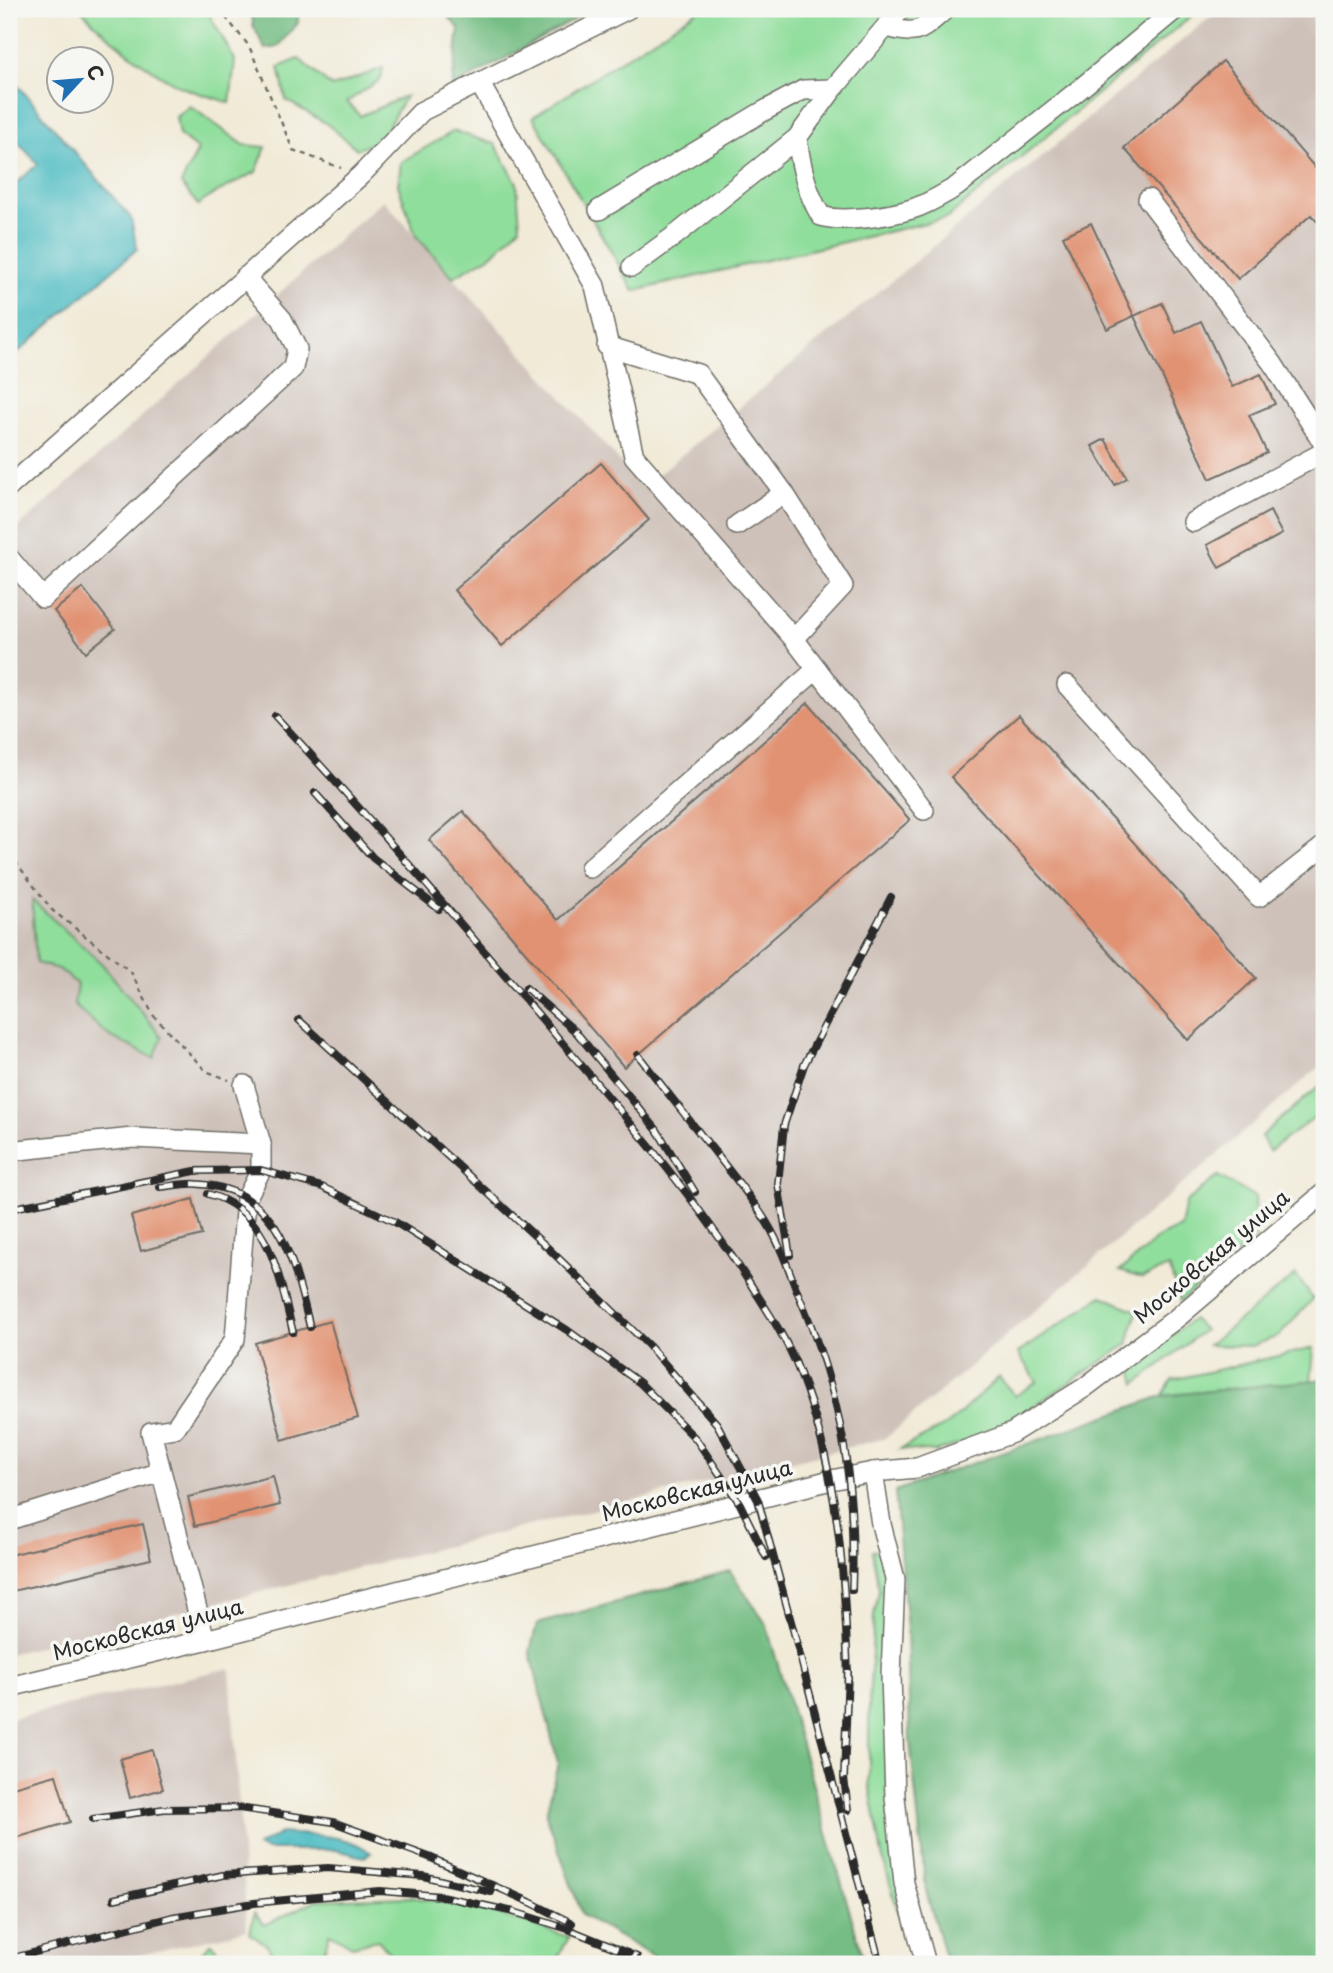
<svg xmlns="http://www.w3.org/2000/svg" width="1333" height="1973" font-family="'Playpen Sans',sans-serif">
<rect width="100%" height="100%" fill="#f6f6f2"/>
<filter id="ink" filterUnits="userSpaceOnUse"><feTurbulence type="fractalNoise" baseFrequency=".0143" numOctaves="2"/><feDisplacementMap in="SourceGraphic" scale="14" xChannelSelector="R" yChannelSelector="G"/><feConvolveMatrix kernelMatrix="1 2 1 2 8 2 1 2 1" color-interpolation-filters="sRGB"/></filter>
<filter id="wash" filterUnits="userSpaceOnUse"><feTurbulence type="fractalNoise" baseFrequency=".00686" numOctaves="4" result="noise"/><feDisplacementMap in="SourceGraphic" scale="28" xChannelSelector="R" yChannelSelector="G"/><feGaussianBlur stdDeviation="1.57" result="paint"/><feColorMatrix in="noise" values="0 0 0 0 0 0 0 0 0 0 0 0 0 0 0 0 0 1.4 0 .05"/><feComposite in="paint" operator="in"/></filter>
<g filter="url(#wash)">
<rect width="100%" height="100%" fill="#f1ead7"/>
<!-- industrial -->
<g fill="#cec1b9">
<polygon points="1220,9 1324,9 1324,1063 886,1438 9,1654 9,536 383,200 643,487"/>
<polygon points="230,1668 247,1930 102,1964 9,1964 9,1719"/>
</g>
<!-- green -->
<g fill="#90de9c" stroke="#5e8464" stroke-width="2">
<path d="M81 9H206L235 60 230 103C215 98 199 94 184 88 155 76 101 33 81 9Z"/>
<polygon points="700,9 1200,9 947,218 634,291 533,117"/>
<polygon points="299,59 332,87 383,68 381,79 347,102 360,116 406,96 380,140 357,149 327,124 286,100 279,67"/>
<polygon points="190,106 244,145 266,147 256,172 217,192 198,205 181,184 198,150 179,135 176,117"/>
<polygon points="454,131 495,144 517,183 520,227 492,255 453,277 416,236 398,185 401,162"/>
<polygon points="32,900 102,964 162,1037 154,1058 109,1036 74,1005 77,984 59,969 36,963"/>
<polygon points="1324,1082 1324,1110 1269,1151 1261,1136"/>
<polygon points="1218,1176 1255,1197 1256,1237 1180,1301 1169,1267 1142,1278 1120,1271 1159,1237 1181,1227 1186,1202"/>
<polygon points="1296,1275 1313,1299 1279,1336 1252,1346 1208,1345"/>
<polygon points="1102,1296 1137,1311 1128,1344 991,1434 935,1452 900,1449 950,1423 999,1377 1015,1396 1037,1382 1018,1353"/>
<polygon points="1193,1319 1204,1330 1136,1384 1131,1366"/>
<polygon points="1314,1348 1311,1381 1162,1396 1172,1380"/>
<polygon points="882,1548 888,1574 908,1916 901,1922 882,1855 869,1783 869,1704 874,1615 879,1590 872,1551"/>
<path d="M411 1897 486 1910 569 1937 555 1963C536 1965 519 1959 500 1960 463 1962 434 1967 396 1960L378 1940 352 1946 330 1933 323 1954 300 1962 276 1960 267 1945 250 1934 254 1913 265 1925 316 1900Z"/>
<polygon points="212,1943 222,1957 224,1964 179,1964 198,1956"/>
</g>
<!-- forest -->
<g fill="#74bd84" stroke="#507458" stroke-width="2">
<polygon points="252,9 298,9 298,23 278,47 265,49 253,25"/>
<polygon points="441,9 593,9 452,88 459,28"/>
<polygon points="1324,1379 1324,1964 947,1964 926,1891 910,1741 907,1630 895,1491 1162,1396"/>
<polygon points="730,1571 766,1624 865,1964 666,1964 582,1915 546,1814 558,1763 530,1651 537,1624"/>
</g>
<!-- water -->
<g fill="#4ebcc3" stroke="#3c7477" stroke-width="2">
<polygon points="9,75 131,218 137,249 9,360 9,190 38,164 9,132"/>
<path d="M281 1833C311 1836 347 1833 371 1853L365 1857 335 1850H267L257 1847Z"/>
</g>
<g id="blocks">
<!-- building -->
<g fill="#e19272">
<polygon points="1223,61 1324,178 1324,229 1311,215 1238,279 1124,148"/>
<polygon points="1091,223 1134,316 1107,329 1063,236"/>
<polygon points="1162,303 1176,333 1201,321 1232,387 1261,374 1275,404 1249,415 1267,453 1210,479 1134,316"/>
<polygon points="1105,439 1127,478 1115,485 1092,446"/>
<polygon points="601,463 649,520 502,646 454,590"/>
<polygon points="1270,511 1282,534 1219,568 1207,545"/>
<polygon points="83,588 115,629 86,652 54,611"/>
<polygon points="808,703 910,820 624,1067 429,840 463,811 558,920"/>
<polygon points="1019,715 1256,978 1188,1040 951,777"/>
<polygon points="193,1199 202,1235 141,1251 131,1216"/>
<polygon points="330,1321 358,1418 282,1440 255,1343"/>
<polygon points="273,1476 280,1505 195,1526 188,1497"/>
<polygon points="143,1524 151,1559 12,1591 9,1577 9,1555"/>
<polygon points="152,1750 163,1789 130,1798 120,1759"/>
<polygon points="56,1775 70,1822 9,1840 9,1788"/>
</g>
</g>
</g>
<g filter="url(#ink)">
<use href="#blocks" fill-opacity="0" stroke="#706e67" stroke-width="2"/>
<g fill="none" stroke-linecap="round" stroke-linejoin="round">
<defs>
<g id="minor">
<path d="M887 27C921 37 921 29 946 9"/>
<polyline points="480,84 595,286 634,456 794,639 924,810"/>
<path d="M797 138C801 166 806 191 821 216 843 223 889 216 912 209 928 204 942 195 956 187L1075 93 1176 9"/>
<polyline points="1148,199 1273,364 1324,444"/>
<polyline points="599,210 762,112 803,90 833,89"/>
<polyline points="632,267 677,234 797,138 833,89 901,9"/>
<polyline points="607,346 698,374 784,493 843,586 794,639"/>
<polyline points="9,487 361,175 422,111 628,9"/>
<polyline points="1193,522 1324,452"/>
<polyline points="737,525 784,493"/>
<polyline points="9,558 43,598 293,368 297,349 282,319 245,277"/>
<polyline points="1067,685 1259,897 1324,846"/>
<polyline points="590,868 817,669"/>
<polyline points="9,1151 133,1138 261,1144"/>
<polyline points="873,1472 881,1524 895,1579 891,1675 895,1797 904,1883 926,1964"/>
<polyline points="9,1520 161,1472"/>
<polyline points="205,1640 151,1432 175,1428 235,1339 246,1199 261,1170 261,1144 244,1085"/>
<polyline points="9,1687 205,1640 831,1480 873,1472 917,1468 1012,1433 1084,1388 1178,1317 1324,1193"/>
</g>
</defs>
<!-- minor casing -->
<use href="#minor" stroke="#706e67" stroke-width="22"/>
<!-- path -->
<g stroke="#706e67" stroke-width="2.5" stroke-dasharray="5 5" stroke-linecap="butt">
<polyline points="219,9 249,46 293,150 341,168"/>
<polyline points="9,853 52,910 131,972 153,1015 206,1071 229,1080"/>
</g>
<!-- minor -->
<use href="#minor" stroke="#fff" stroke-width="19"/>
<defs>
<g id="rail">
<path d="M275 716C377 825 473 938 570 1052 634 1126 698 1202 751 1285 769 1313 787 1340 799 1371 838 1469 845 1574 848 1679"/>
<polyline points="315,793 373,858 439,909"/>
<polyline points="526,988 576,1032 657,1130 695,1192"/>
<polyline points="299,1020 549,1249 649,1346 717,1424 758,1500 793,1629 880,1964"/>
<path d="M638 1055C663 1087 688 1119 714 1151 733 1176 754 1200 770 1228 781 1247 789 1270 797 1291 841 1393 856 1479 852 1590"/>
<path d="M160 1187C172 1186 185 1183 197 1184 281 1189 293 1261 310 1327"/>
<path d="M208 1194C271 1211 279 1278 293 1332"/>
<polyline points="9,1209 195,1171 261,1170 322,1187 395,1222 567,1330 640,1383 696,1439 740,1504 766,1557"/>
<polyline points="790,1255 778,1184 784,1125 804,1065 891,897"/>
<polyline points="848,1810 844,1778 848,1670"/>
<polyline points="93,1819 164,1809 239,1808 333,1822 429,1857 530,1902 572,1923"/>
<polyline points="114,1899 223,1875 328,1868 423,1876 491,1892"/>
<polyline points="9,1959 172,1917 254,1903 380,1891 441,1896 514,1912 568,1929 637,1957"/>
</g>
</defs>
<!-- rail casing -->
<use href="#rail" stroke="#2b2b2b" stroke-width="8"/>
<!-- rail -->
<use href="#rail" stroke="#f6f6f2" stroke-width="5" stroke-dasharray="16" stroke-linecap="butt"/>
</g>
</g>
<g text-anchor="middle" stroke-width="7" stroke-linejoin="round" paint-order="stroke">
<!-- street labels -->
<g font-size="21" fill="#2b2b2b" stroke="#f6f6f2">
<text transform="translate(1212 1257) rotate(-40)" y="7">Московская улица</text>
<text transform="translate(697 1491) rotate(-14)" y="7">Московская улица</text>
<text transform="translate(148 1630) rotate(-14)" y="7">Московская улица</text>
</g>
</g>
<!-- margin -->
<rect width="1333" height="1973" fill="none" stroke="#f6f6f2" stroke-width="35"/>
<!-- north arrow -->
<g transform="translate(80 80) rotate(64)"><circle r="33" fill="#f6f6f2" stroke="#a5a5a2" stroke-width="2"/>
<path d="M0-5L12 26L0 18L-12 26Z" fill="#1f6fb2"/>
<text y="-10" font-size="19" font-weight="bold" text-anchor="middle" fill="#2b2b2b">С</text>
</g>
</svg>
